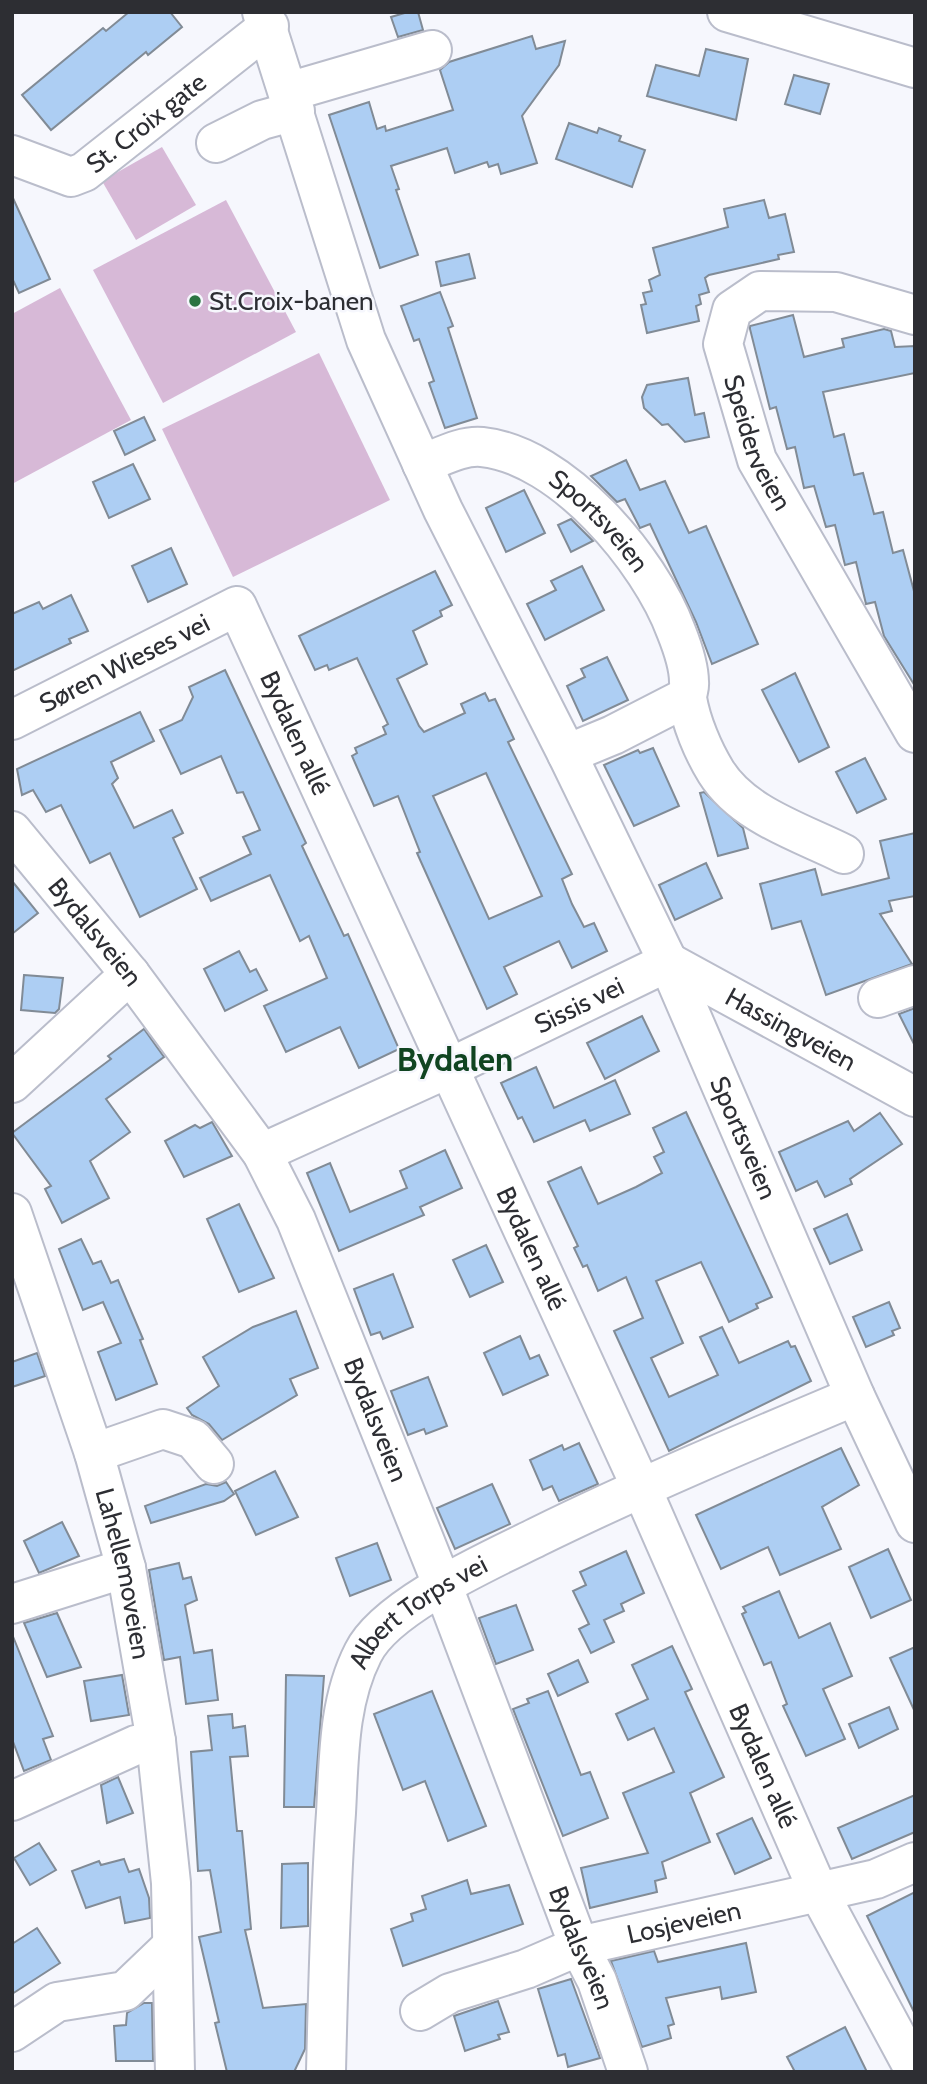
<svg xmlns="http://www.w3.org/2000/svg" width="927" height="2084" font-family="Cabin,sans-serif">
<rect width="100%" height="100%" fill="#f6f7fd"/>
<!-- green -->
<g fill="#d7b9d7">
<polygon points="162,147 196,205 136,240 102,181"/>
<polygon points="226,200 296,332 163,403 93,270"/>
<polygon points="60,288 131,420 12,484 12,314"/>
<polygon points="319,353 390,500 233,577 162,429"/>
</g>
<!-- building -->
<g fill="#adcef3" stroke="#818b96" stroke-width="2" fill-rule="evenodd">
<polygon points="129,12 170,12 182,27 148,55 146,52 51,130 22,95 103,28 106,31"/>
<polygon points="408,12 418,12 423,30 398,37 391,17"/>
<polygon points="532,36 536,49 565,41 559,65 522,116 537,163 501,174 498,164 489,167 487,162 455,173 447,148 391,166 399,189 396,190 418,255 380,268 329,115 369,102 377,129 385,126 386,131 453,110 440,70 449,62"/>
<polygon points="706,49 748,59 736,120 647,96 656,65 699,76"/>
<polygon points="794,75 829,84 820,114 785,104"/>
<polygon points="569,123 597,133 599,128 621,136 619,141 645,150 632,187 556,159"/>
<polygon points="12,196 50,279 19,293 12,278"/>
<polygon points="764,200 769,218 785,214 794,252 778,255 779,259 709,275 705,278 709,292 699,295 701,304 696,306 699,321 647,333 641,305 646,304 643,293 652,291 649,280 660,275 653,248 728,227 724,209"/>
<polygon points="469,254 475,278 441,286 436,262"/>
<polygon points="440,292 453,326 448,328 477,418 445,428 429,383 434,381 419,339 414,341 401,306"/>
<polygon points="793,315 804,357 844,347 842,339 884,329 891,331 895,347 915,346 915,373 823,392 834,437 844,434 854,475 863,473 874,514 883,512 893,553 903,550 915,595 915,686 884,636 875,602 866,604 856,562 845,565 835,525 826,527 814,486 804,488 795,447 787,449 776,407 770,409 750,329 750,326"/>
<polygon points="688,378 695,415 704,413 709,437 685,442 668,424 662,425 644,408 642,397 647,385"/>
<polygon points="144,417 155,440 125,455 114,431"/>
<polygon points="626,460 640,490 665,481 689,533 706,526 758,644 712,664 696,622 650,524 640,528 625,499 617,502 591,476"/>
<polygon points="133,464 150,499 109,518 93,482"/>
<polygon points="524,490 545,533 506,552 486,508"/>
<polygon points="571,519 593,541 571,552 558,525"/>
<polygon points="171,548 187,584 148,602 132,566"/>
<polygon points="582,566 604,610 545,640 527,604 556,590 551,581"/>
<path d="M435 571 452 605 440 611 442 616 413 631 427 664 397 679 419 726 424 732 465 713 461 704 485 693 489 701 495 699 514 739 508 742 572 874 562 879 572 904 584 927 594 923 607 951 572 968 559 941 504 967 517 994 487 1009 417 853 420 852 398 796 374 806 352 756 357 753 355 748 386 734 383 727 388 724 357 658 329 670 327 665 315 670 299 636ZM486 773 542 896 489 919 433 796Z"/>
<polygon points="71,595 88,631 69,639 71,643 12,671 12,614 39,602 43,609"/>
<polygon points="607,657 628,700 583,721 567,686 585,677 581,669"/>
<polygon points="225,670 306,843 302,846 344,936 348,934 399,1049 359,1068 340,1027 286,1052 264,1006 327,978 309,936 300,941 270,875 211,901 200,878 251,854 243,837 260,830 243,792 237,793 221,756 181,774 160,730 182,720 193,697 189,687"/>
<polygon points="795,673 829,747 799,762 762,690"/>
<polygon points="140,712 154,741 111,762 118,778 112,784 134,828 172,810 183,833 173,838 197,889 140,917 110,853 90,863 61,805 46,812 33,790 22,795 17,769"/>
<polygon points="653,748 679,806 634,826 604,765 638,750 640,753"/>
<polygon points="865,758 886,799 857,813 836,772"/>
<polygon points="704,792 743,828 748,848 718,856 700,793"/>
<polygon points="915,833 915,896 889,901 892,911 880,914 912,964 826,995 801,921 772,929 760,884 815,869 822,895 889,878 880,841"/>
<polygon points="706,863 722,898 675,920 659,885"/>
<polygon points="12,881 38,913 12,934"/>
<polygon points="239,951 250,972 256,969 267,990 225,1011 204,969"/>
<polygon points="24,975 63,978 59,1009 55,1013 21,1010"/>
<polygon points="915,1008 915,1046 899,1014"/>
<polygon points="642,1016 659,1051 605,1079 587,1043"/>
<polygon points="144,1029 164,1057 106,1099 130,1132 90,1161 109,1198 62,1223 45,1189 51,1186 12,1133 111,1059 108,1056"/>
<polygon points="536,1067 554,1108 615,1080 630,1114 590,1131 585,1120 534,1142 522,1117 518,1119 501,1083"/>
<polygon points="686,1112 772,1297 756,1304 758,1308 729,1322 701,1262 656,1281 683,1343 651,1358 669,1397 718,1375 700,1337 722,1327 739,1363 788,1341 791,1347 795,1346 811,1381 669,1451 614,1331 643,1318 626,1277 598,1291 587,1265 583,1267 574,1248 578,1246 548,1182 581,1167 598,1204 636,1187 662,1173 654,1157 664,1152 653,1128"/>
<polygon points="880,1113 902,1144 850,1179 852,1184 825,1197 817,1181 796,1191 779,1152 848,1121 854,1131"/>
<polygon points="212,1122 232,1156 184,1177 165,1141 195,1125 200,1128"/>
<polygon points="445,1150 462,1188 420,1207 424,1215 339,1251 307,1173 330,1163 350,1212 407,1188 400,1171"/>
<polygon points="239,1204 274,1278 239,1292 207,1219"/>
<polygon points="847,1214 862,1250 830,1264 814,1229"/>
<polygon points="81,1239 93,1264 101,1261 111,1283 118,1280 143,1339 140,1340 157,1384 116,1400 98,1352 121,1343 103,1302 83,1310 59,1249"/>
<polygon points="486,1245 503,1282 470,1297 453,1260"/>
<polygon points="393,1274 413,1327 383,1339 380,1332 371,1335 354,1289"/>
<polygon points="889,1302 900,1328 892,1331 894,1335 866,1347 853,1317"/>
<polygon points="296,1311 318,1368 290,1379 297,1395 222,1440 209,1424 192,1415 187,1408 219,1386 203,1357 253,1327"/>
<polygon points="520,1336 530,1359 539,1355 548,1375 503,1395 484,1353"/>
<polygon points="37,1353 45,1376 12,1387 12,1362"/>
<polygon points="428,1377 447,1426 426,1434 424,1429 408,1435 391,1391"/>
<polygon points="579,1443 598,1484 559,1501 552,1486 543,1490 530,1460 562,1445 564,1450"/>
<polygon points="841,1448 859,1485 822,1507 841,1549 780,1575 768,1547 721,1569 696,1515"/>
<polygon points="275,1471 298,1517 256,1535 235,1491"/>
<polygon points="226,1482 234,1494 224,1501 151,1523 145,1506 206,1484 217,1486"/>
<polygon points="492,1484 510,1524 455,1549 437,1508"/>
<polygon points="62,1522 79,1556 39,1573 24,1541"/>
<polygon points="377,1543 391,1580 350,1596 336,1558"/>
<polygon points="888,1549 911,1600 871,1618 849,1567"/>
<polygon points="626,1551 644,1593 621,1604 624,1611 604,1620 614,1642 591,1653 579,1629 589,1624 573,1591 586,1585 580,1572"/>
<polygon points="179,1563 183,1579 191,1577 197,1600 185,1605 194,1653 212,1650 218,1700 186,1704 180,1657 164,1660 149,1570"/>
<polygon points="779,1591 799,1638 830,1623 852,1676 823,1689 845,1739 806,1756 783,1706 787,1704 771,1662 764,1665 742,1614 746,1612 743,1607"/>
<polygon points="516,1605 533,1650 496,1664 479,1618"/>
<polygon points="57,1613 81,1667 47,1677 24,1623"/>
<polygon points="12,1634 53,1736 43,1739 51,1760 24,1771 12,1739"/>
<polygon points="672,1646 692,1689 685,1692 724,1777 690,1793 710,1842 662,1862 666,1878 655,1881 657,1892 590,1908 581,1868 648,1853 623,1793 674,1772 654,1728 628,1740 616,1714 648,1699 632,1665"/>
<polygon points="915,1647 915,1712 890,1658"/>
<polygon points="578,1660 588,1682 558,1696 548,1674"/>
<polygon points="122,1675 129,1715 91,1721 84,1681"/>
<polygon points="286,1675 324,1676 314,1807 284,1807"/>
<polygon points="432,1691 486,1826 448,1841 425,1781 403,1790 374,1714"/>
<polygon points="548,1691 581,1775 590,1772 608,1818 563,1836 513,1709 529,1703 527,1699"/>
<polygon points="889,1707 898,1729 859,1748 849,1724"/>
<polygon points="232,1714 233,1728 245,1726 248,1756 230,1757 237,1831 242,1831 251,1929 245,1930 263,2008 306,2004 305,2049 294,2072 227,2072 215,2023 219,2022 199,1937 221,1932 210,1870 198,1871 191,1752 212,1750 208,1716"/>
<polygon points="118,1777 133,1813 107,1823 101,1785"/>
<polygon points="915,1795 915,1832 852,1859 838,1828"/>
<polygon points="752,1818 771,1858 735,1874 717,1834"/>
<polygon points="39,1843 56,1870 30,1885 14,1858"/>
<polygon points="124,1859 129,1872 139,1869 149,1898 150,1918 125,1923 120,1897 86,1908 72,1871 99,1861 101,1865"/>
<polygon points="308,1863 308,1926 281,1928 282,1864"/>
<polygon points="467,1880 471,1894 509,1885 523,1924 403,1966 391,1929 413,1921 411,1914 426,1909 422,1896"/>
<polygon points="915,1892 915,2014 867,1916"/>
<polygon points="37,1928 60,1963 12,1994 12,1944"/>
<polygon points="746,1943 756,1992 722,1999 720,1987 666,1998 674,2024 668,2026 671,2038 642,2047 611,1961 654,1951 658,1962"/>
<polygon points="571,1979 600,2058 568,2067 565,2054 558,2056 538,1989"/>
<polygon points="498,2001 509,2032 498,2035 500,2039 465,2051 454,2016"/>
<polygon points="144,2003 152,2003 153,2061 116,2061 114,2026 126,2025 127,2013"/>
<polygon points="845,2027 867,2072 795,2072 787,2057"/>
</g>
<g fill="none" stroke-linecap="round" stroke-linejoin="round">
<defs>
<g id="minor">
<path id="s1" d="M262 12 366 340 443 510 567 754 668 962 855 1396 915 1523"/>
<polyline points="727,12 915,68"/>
<polyline points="288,92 432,50"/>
<polyline points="216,143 262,120 295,111"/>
<path id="s2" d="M12 155 71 177 84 172 269 26"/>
<path id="s3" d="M915 315 836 292 760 291 732 310 723 344 757 460 915 733"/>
<path id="s4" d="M422 464C441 457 462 445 482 447 562 455 650 560 676 631 682 646 689 666 689 682 690 687 687 693 687 698 691 722 703 751 716 772 743 815 800 832 844 854"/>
<path id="s5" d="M12 720 237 606 641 1487 819 1893 915 2071"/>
<polyline points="567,754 613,735 687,697"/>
<path id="s6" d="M12 831 130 974 262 1153 296 1220 442 1584 579 1946 597 1981 628 2072"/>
<path id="s7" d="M668 962 915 1097"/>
<polyline points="878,998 915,985"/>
<polyline points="12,1083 130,974"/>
<path id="s8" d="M262 1153 447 1069 668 962"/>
<path id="s9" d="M12 1213 94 1453 126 1568 156 1741 171 1883 175 2072"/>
<polyline points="94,1453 163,1429 193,1439 214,1464"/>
<polyline points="12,1604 126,1568"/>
<polyline points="12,1801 136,1745 156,1741"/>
<path id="s10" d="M420 2011 450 1993 526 1969 579 1946 876 1879 915 1862"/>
<polyline points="12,2032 57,2002 125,1991 172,1946"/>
<path id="s11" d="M326 2072C328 1985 330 1899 336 1813 339 1759 338 1702 363 1653 386 1606 491 1560 537 1537 641 1486 748 1441 855 1396"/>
</g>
</defs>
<!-- minor casing -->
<use href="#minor" stroke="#babdcb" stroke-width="42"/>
<!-- minor -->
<use href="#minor" stroke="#fff" stroke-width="38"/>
</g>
<!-- markers -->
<circle fill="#2b7442" stroke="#f6f7fd" stroke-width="2.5" cx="195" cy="301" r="7"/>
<g text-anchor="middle" stroke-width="5" stroke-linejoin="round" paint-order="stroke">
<!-- street labels -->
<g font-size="26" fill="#2d2e33" stroke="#f6f7fd">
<text dy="9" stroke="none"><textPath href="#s2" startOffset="156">St. Croix gate</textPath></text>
<text dy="9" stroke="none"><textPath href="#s3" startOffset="332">Speiderveien</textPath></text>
<text dy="9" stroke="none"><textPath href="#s4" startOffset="205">Sportsveien</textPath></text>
<text dy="9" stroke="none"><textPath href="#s5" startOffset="126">Søren Wieses vei</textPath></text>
<text dy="9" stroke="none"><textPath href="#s5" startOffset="392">Bydalen allé</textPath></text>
<text dy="9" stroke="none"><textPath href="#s6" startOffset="131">Bydalsveien</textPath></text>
<text dy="9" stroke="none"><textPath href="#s8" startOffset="350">Sissis vei</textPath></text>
<text dy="9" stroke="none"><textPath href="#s7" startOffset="140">Hassingveien</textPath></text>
<text dy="9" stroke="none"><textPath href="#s1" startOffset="1227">Sportsveien</textPath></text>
<text dy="9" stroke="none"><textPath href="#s5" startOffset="959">Bydalen allé</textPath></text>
<text dy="9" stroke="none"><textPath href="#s6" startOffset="698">Bydalsveien</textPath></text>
<text dy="9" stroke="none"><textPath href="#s9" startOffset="378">Lahellemoveien</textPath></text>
<text dy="9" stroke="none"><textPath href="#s11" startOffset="492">Albert Torps vei</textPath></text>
<text dy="9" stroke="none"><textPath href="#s5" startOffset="1526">Bydalen allé</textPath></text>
<text dy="9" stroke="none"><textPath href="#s10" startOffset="280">Losjeveien</textPath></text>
<text dy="9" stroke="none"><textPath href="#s6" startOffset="1265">Bydalsveien</textPath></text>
</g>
<!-- poi labels -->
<g font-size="26" fill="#2d2e33" stroke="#f6f7fd" text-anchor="start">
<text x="209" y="310">St.Croix-banen</text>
</g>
<!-- district labels -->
<g font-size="33" font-weight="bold" fill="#104421" stroke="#f6f7fd">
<text x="455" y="1071">Bydalen</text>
</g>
</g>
<!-- border -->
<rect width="927" height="2084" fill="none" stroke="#2d2e33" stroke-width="28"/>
</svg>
